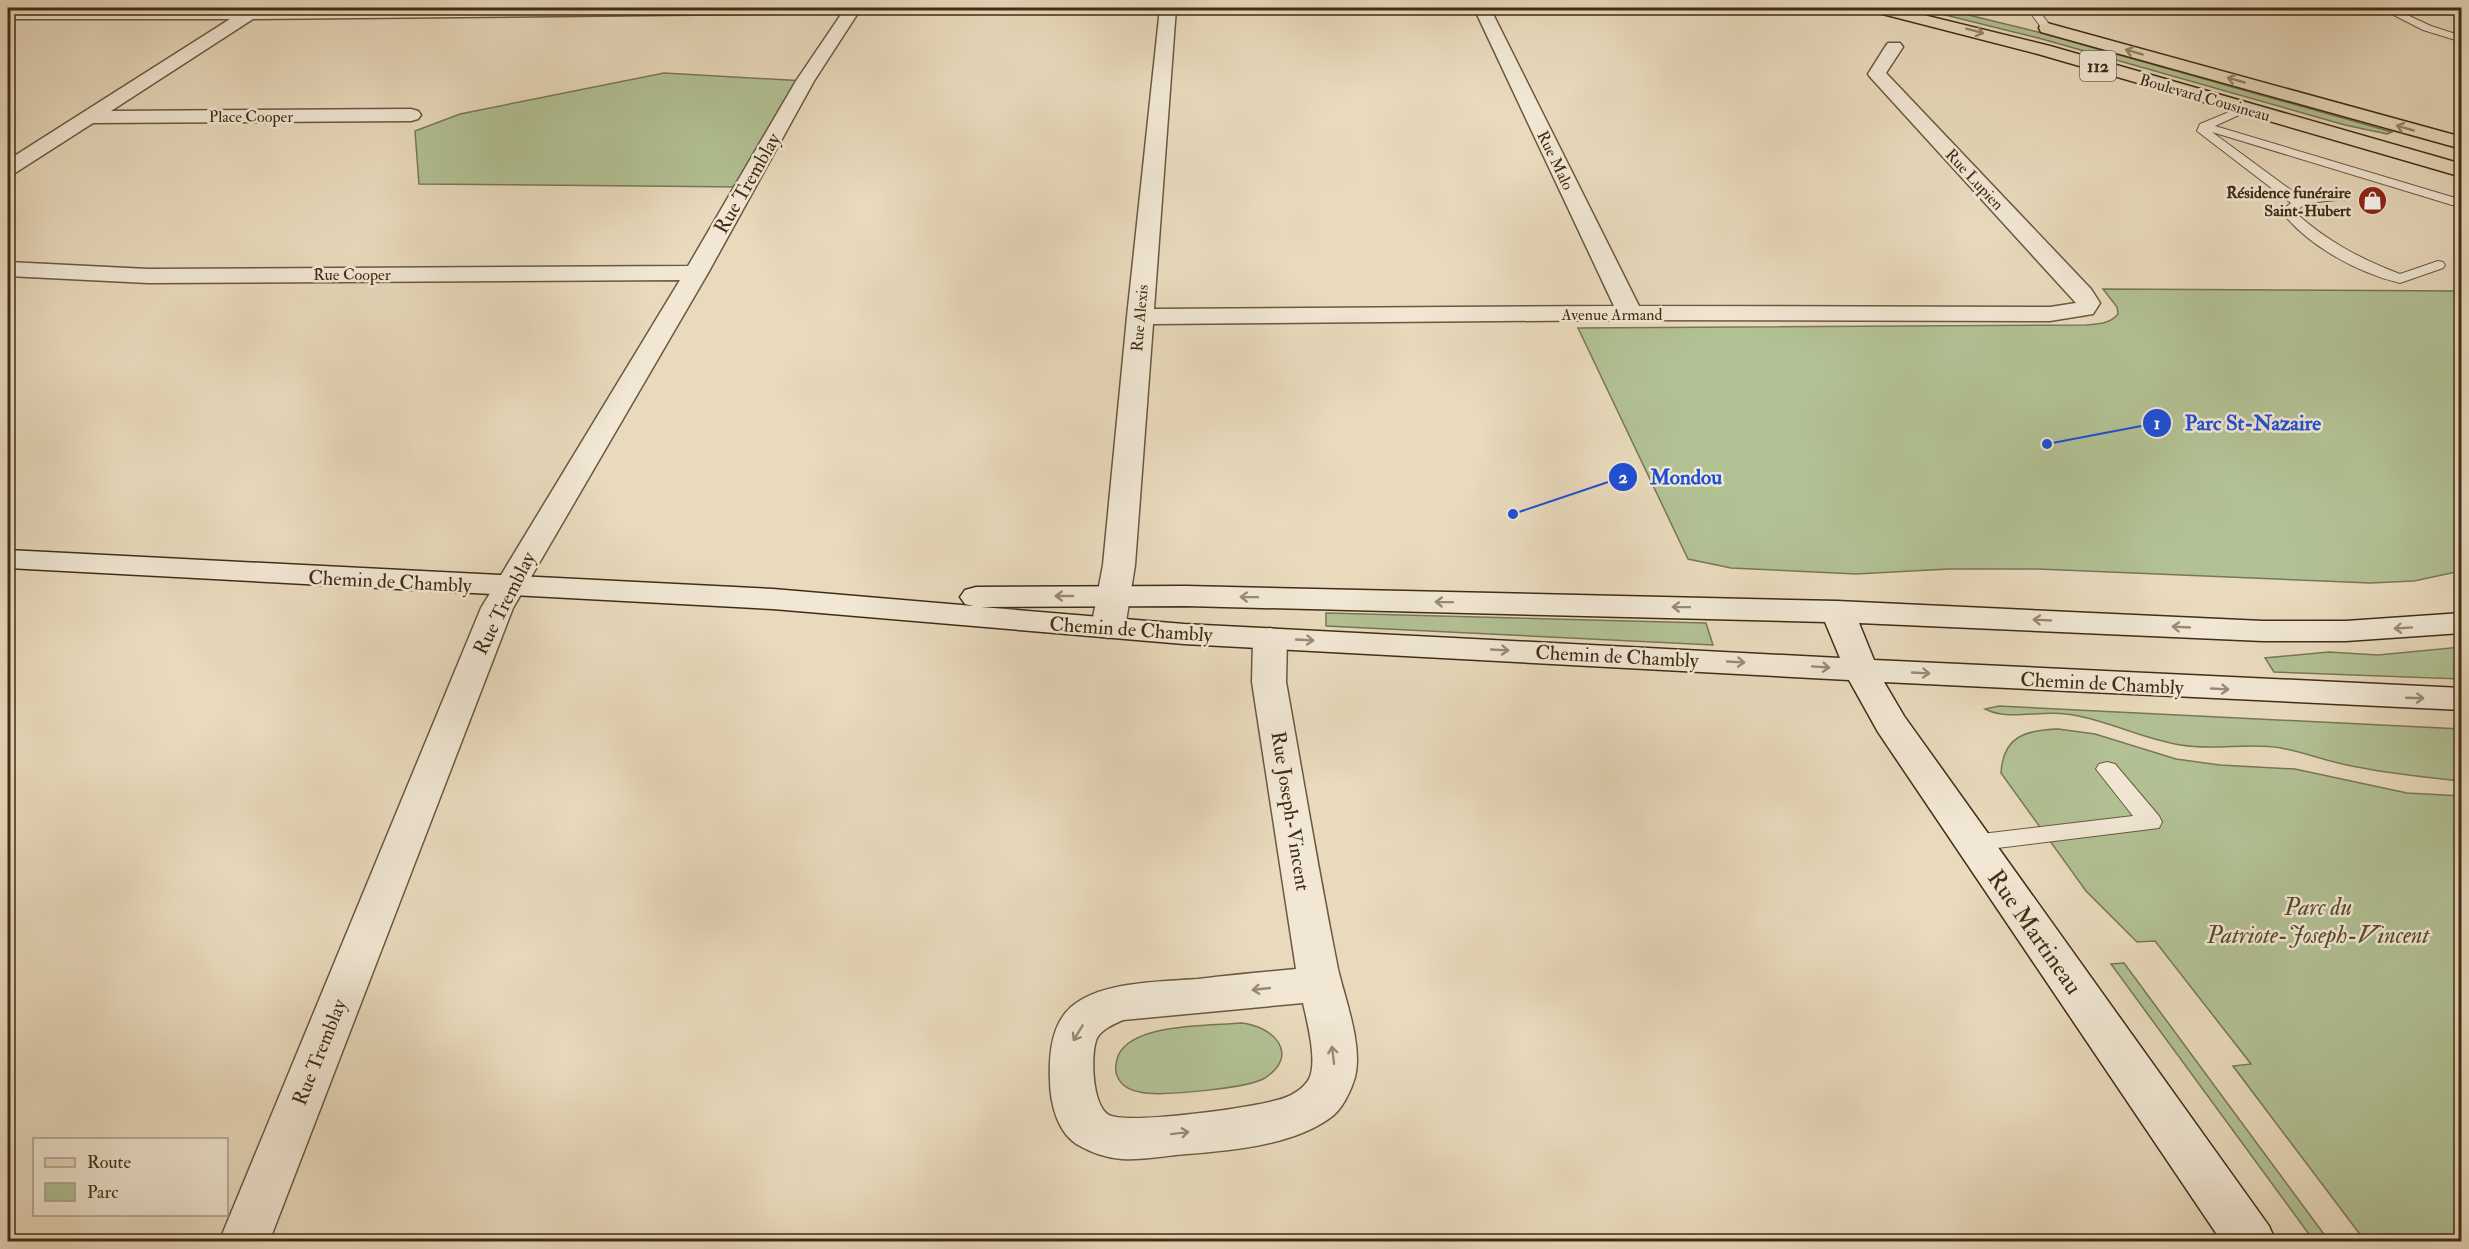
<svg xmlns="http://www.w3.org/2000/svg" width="2469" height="1249" font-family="'IM FELL Double Pica',serif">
<rect width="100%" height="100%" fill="#e9dabd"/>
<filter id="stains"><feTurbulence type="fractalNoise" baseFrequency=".00333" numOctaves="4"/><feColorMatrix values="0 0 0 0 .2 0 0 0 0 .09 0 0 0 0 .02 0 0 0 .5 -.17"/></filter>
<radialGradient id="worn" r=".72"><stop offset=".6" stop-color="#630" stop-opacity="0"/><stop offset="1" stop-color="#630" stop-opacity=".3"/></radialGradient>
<!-- green -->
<g fill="#b2c194" stroke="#797754" stroke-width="1.5">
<polygon points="1917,8 1940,8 2038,32 2392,132 2387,134 2345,125 2042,39"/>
<polygon points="664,73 805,81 745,187 419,184 415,131 460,114"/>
<path d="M2103 289 2461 291V571L2414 581 2370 583 2038 569H1949L1856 574 1731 568 1688 559 1578 328 2086 325C2098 324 2110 324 2118 314L2117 307Z"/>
<polygon points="1326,613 1706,623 1713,645 1326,626"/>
<polygon points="2461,647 2461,679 2274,672 2265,658 2329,652 2378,655"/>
<path d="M1999 706 2461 729V781C2427 777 2391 774 2357 767 2332 763 2307 753 2281 748 2248 742 2214 751 2181 745 2142 739 2106 719 2066 714 2040 710 2008 721 1985 709Z"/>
<path d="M2058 729 2095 734 2176 759 2220 765 2295 769 2407 793 2461 796V1241H2365L2233 1066 2251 1064 2155 941 2137 942 2086 891 2001 773C2003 736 2026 730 2058 729Z"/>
<polygon points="2124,963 2329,1241 2314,1241 2111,964"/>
<path d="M1241 1023C1273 1026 1301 1054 1265 1078 1249 1088 1159 1097 1140 1092 1131 1091 1122 1086 1118 1078 1114 1071 1116 1062 1118 1056 1132 1023 1210 1026 1241 1023Z"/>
</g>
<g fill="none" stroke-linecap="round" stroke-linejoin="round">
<defs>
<g id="lane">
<polygon points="2027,8 2037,8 2052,28 2051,30 2043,30"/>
<polygon points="2380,8 2392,8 2431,26 2462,36 2462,42 2423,30"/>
<path d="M2246 105 2250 106V110L2215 126 2462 200V208L2212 132 2299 196 2347 193 2349 196 2347 199 2306 203 2295 212C2326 241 2361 259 2400 274L2438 261 2443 262 2445 265 2443 268 2400 283C2358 273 2308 246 2281 211L2291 203 2197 131 2200 124Z"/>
<polygon points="2107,762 2115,764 2159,816 2162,822 2159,828 1973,851 1965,849 1962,843 1965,837 1973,835 2133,816 2096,769 2099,764"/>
</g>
<g id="street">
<polygon points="413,8 900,8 892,13 858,13 814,81 708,273 513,608 269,1242 219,1242 481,608 680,280 148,283 8,276 8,262 148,269 688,266 796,81 842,13 253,19 111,111 411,109 418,111 421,115 418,119 411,121 93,123 15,173 8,175 8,160 230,19 8,19 8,9"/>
<polygon points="1160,8 1176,8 1154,309 1614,306 1474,8 1490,8 1639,306 2050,307 2076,303 1871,78 1868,74 1885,47 1888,43 1900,43 1903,47 1886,73 2091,289 2100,303 2093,314 2050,321 1630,320 1153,324 1135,565 1125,628 1120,635 1108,638 1096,635 1091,628 1103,565 1127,317"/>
<path d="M1270 628 1282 631 1287 638 1286 682C1303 777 1319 874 1338 969 1345 999 1363 1046 1355 1077 1351 1091 1342 1110 1330 1118 1290 1147 1224 1151 1176 1155 1158 1157 1140 1160 1122 1159 1108 1158 1092 1153 1080 1146 1057 1134 1050 1102 1050 1079 1049 1055 1051 1025 1071 1007 1101 981 1160 982 1198 979 1231 975 1263 972 1296 969L1252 682 1253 638 1258 631ZM1303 1003C1307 1021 1318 1062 1309 1079 1304 1088 1293 1095 1284 1098 1261 1107 1127 1125 1109 1115 1092 1106 1090 1054 1097 1038 1102 1029 1114 1024 1123 1020Z"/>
</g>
<path id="secondary" d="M8 550 773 589 973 606 965 604 960 597 965 590 976 587 1186 586 1837 601 2263 621H2346L2462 613V633L2346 641H2263L1859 623 1874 660 2462 688V710L1884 682 1904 716 2269 1226 2276 1242H2222L1878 732 1849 680 1184 644 773 609 8 568ZM1186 606 1825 622 1840 658 1184 624 981 607Z"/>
<g id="primary">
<polygon points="1869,8 1895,8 2050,46 2462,164 2462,177 2038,54 1871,11"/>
<polygon points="2047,23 2462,137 2462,149 2041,32 2039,28 2041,24"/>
</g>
</defs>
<!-- lane casing -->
<use href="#lane" stroke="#6a583f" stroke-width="2"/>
<!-- street casing -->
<use href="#street" stroke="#6a583f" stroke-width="3"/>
<!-- secondary casing -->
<use href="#secondary" stroke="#402d15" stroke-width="3"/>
<!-- primary casing -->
<use href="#primary" stroke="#402d15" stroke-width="3"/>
<!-- lane -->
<use href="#lane" fill="#f1e7d4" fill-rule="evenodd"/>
<!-- street -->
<use href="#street" fill="#f1e7d4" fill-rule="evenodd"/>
<!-- secondary -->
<use href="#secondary" fill="#f1e7d4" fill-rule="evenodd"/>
<!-- primary -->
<use href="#primary" fill="#e9dabd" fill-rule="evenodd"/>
</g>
<!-- one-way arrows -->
<defs><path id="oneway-shaft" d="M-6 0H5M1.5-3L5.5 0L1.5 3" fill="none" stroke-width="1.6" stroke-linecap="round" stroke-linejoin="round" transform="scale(1.5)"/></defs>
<g stroke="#948469">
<use href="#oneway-shaft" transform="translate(1975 31) rotate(15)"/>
<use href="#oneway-shaft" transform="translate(2134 52) rotate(-164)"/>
<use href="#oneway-shaft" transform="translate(2236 80) rotate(-164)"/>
<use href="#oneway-shaft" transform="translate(2405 128) rotate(-164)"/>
</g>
<g stroke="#988a74">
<use href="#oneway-shaft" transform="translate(1064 596) rotate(180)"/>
<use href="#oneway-shaft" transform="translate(1249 597) rotate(-179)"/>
<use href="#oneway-shaft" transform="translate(1444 602) rotate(-179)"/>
<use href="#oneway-shaft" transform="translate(1681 607) rotate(-179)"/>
<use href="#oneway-shaft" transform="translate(2042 620) rotate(-177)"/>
<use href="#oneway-shaft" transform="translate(2181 627) rotate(-177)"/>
<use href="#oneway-shaft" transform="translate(2403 628) rotate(176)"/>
<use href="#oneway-shaft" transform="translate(1305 640) rotate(3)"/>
<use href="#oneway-shaft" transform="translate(1500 650) rotate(3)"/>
<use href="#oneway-shaft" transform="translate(1736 662) rotate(3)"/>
<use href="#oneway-shaft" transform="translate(1821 667) rotate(4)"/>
<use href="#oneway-shaft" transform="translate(1921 673) rotate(3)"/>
<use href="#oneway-shaft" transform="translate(2220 689) rotate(3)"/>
<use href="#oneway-shaft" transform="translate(2415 698) rotate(2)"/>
<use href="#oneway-shaft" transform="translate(1261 989) rotate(174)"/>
<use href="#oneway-shaft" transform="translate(1078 1033) rotate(121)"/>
<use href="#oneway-shaft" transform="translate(1333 1055) rotate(-97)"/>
<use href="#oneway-shaft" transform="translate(1180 1133) rotate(-7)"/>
</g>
<!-- icons -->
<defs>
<symbol id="shop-disc" viewBox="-11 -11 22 22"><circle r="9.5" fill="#8f2418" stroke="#f1e7d4"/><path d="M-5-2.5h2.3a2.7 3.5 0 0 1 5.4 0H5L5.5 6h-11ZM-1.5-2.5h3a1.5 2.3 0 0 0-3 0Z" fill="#fff"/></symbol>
</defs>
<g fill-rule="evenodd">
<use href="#shop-disc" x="2356" y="184" width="33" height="33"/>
</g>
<g text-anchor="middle" stroke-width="5" stroke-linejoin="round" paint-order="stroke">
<!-- far-street labels -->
<g font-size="16" fill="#402d15" stroke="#f1e7d4">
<text transform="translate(2205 97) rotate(16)" y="6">Boulevard Cousineau</text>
<text x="251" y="122">Place Cooper</text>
<text transform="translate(1556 160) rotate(64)" y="6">Rue Malo</text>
<text transform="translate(1975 179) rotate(47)" y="6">Rue Lupien</text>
<text x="352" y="280">Rue Cooper</text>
<text x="1612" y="320">Avenue Armand</text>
<text transform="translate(1139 318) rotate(-85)" y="6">Rue Alexis</text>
</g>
<!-- far-poi labels -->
<g font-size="16" font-weight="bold" fill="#402d15" stroke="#f1e7d4" text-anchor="end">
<text x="2351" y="198">Résidence funéraire<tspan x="2351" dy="18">Saint-Hubert</tspan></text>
</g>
<!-- shield labels -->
<rect fill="#f1e7d4" stroke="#75654e" stroke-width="1.5" x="2080" y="51" width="36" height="30" rx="4.5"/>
<g font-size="18" font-weight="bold" fill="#402d15">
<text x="2098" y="72">112</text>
</g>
<!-- street labels -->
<g font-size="20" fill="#402d15" stroke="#f1e7d4">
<text transform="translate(747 183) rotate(-60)" y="7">Rue Tremblay</text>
<text transform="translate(390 581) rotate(3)" y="7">Chemin de Chambly</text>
<text transform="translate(504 603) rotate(-63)" y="7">Rue Tremblay</text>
<text transform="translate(1131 629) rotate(4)" y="7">Chemin de Chambly</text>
<text transform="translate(1617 656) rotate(3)" y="7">Chemin de Chambly</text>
<text transform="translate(2102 683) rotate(3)" y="7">Chemin de Chambly</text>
<text transform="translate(1291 811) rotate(81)" y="7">Rue Joseph-Vincent</text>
<text transform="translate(319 1052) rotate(-68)" y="7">Rue Tremblay</text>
</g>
<!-- near-park labels -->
<g font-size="24" font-style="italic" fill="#574b2e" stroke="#f1e7d4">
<text x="2318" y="915">Parc du<tspan x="2318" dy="28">Patriote-Joseph-Vincent</tspan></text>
</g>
<!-- near-street labels -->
<g font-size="24" fill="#402d15" stroke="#f1e7d4">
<text transform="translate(2035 932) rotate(55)" y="8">Rue Martineau</text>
</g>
</g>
<!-- callouts -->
<path fill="none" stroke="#1d4ed8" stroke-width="2" d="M2047 444L2157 423M1513 514L1623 477"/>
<g fill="#1d4ed8" stroke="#f1e7d4" stroke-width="2">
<circle cx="2047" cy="444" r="6"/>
<circle cx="1513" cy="514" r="6"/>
<circle cx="2157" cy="423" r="15"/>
<circle cx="1623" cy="477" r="15"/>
</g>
<g font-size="18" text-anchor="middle" font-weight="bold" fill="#fff">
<text x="2157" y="429">1</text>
<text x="1623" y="483">2</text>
</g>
<g font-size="21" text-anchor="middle" font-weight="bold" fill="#1d4ed8" stroke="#f1e7d4" stroke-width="5" stroke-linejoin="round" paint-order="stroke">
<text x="2253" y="430">Parc St-Nazaire</text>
<text x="1686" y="484">Mondou</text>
</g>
<!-- margin -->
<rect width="2469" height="1249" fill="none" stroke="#e9dabd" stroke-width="30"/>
<rect x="9" y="9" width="2451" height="1231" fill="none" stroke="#402d15" stroke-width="3"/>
<rect x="15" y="15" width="2439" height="1219" fill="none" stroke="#402d15" stroke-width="1.5"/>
<!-- legend -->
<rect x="33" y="1138" width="195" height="78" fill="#f1e7d4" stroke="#aa9d88" stroke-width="1.5"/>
<rect x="45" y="1158" width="30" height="9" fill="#e9dabd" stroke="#aa9d88" stroke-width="1.5"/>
<text x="87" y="1168" font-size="18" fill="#402d15">Route</text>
<rect x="45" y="1183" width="30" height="18" fill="#b2c194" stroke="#aa9d88" stroke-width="1.5"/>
<text x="87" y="1198" font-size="18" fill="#402d15">Parc</text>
<rect width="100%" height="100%" filter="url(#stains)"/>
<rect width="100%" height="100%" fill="url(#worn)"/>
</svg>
